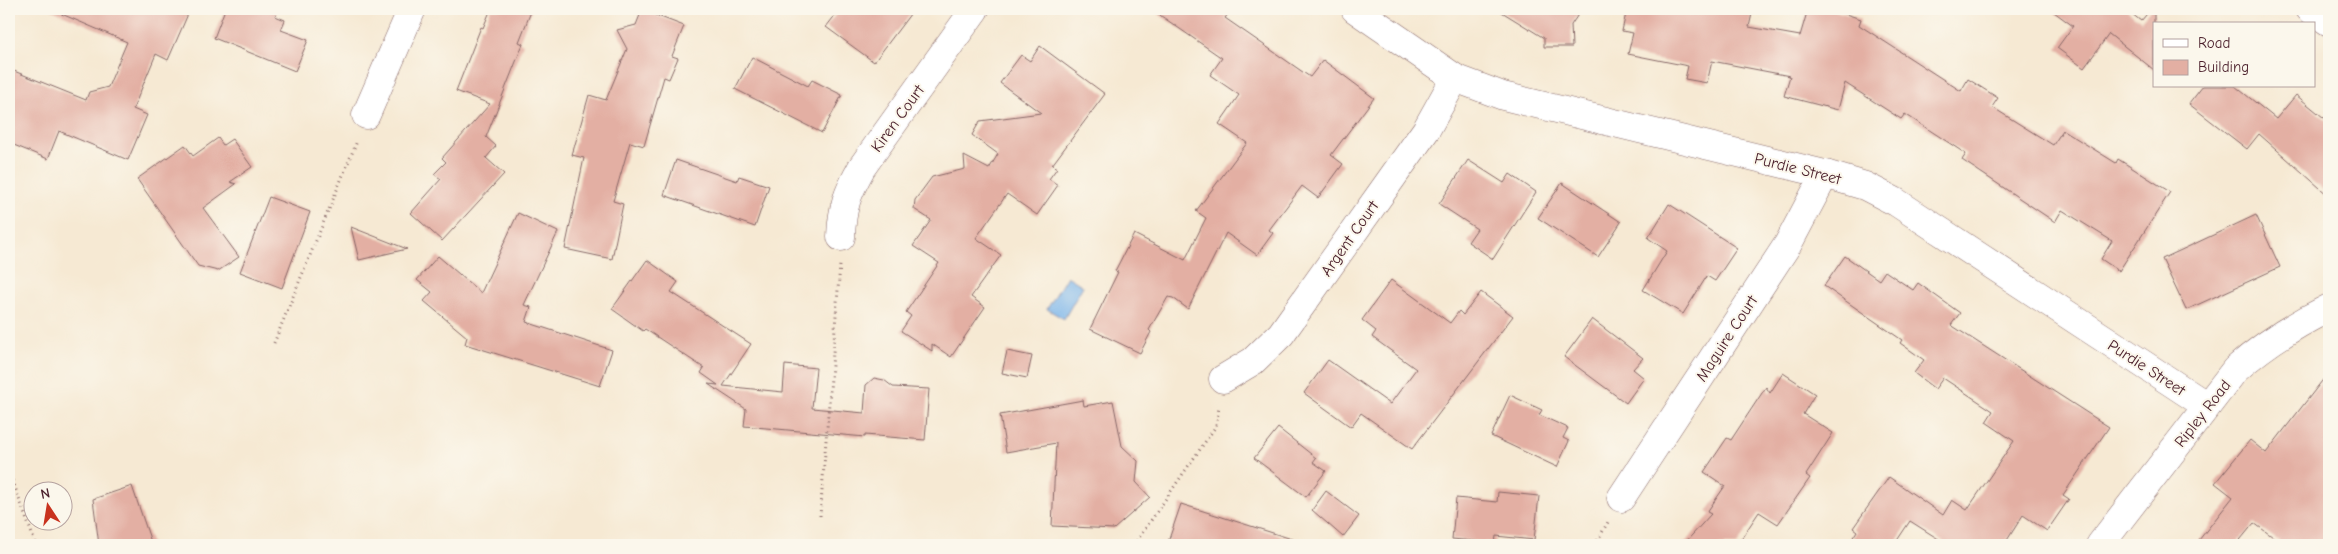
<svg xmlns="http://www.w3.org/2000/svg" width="2338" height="554" font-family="'Comic Neue',sans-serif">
<rect width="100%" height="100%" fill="#fbf7ec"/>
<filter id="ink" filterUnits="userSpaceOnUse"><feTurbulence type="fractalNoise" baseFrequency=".02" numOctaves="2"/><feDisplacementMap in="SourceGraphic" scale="10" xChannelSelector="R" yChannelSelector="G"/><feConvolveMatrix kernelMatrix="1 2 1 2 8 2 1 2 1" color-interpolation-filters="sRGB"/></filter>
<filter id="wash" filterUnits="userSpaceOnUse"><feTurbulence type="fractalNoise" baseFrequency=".0096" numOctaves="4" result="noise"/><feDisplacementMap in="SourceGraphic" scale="20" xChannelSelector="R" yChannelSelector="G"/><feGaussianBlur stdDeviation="1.12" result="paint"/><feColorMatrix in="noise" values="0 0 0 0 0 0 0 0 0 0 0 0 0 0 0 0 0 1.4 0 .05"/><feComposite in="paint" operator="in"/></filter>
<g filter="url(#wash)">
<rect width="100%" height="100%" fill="#f6e9d3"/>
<!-- water -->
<polygon fill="#79b4ea" stroke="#626a8a" points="1067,276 1083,286 1064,319 1047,309"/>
<g id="blocks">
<!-- building -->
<g fill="#e3afa3">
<polygon points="50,9 175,9 188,14 168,60 156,54 133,109 147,115 128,160 59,131 48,159 9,143 9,69 86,100 89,92 108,87 127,42"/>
<polygon points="225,9 278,9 275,16 285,20 281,30 308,40 295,71 214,38"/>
<polygon points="491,9 532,9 519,42 523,44 486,137 496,146 486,158 504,174 442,241 411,213 441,179 434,174 446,162 442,158 490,104 456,91 481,27 483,28"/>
<polygon points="840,9 914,9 874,62 826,27"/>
<polygon points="1151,9 1232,9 1225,18 1310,77 1323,60 1374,98 1331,155 1343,164 1318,198 1302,186 1269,230 1273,233 1257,255 1226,233 1188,309 1173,298 1168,297 1149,330 1151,332 1140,353 1090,329 1118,272 1115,271 1134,234 1185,260 1206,218 1196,211 1247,143 1219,124 1239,95 1210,75 1222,58"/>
<polygon points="1497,9 1582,9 1571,25 1572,47 1544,47 1544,38"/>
<polygon points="1627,9 1753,9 1749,27 1800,36 1808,9 1830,9 1861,19 1859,25 1961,91 1968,79 1998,98 1992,107 2053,145 2063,130 2116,163 2118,159 2170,192 2119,271 2101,259 2112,241 2062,210 2055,222 1962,160 1966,154 1905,114 1901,119 1845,83 1838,110 1784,96 1790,76 1712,61 1707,83 1685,79 1688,66 1628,54 1633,33 1622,31"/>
<polygon points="2050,9 2128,9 2127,10 2141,21 2151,9 2154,9 2154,70 2109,34 2084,68 2057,48 2073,26"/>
<polygon points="642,10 684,26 672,56 678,58 669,79 664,77 644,146 630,142 613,201 623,204 612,259 565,249 584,158 572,155 589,95 606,100 627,49 617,30 636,25"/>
<polygon points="1040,46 1105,94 1052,165 1057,168 1049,179 1058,185 1037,215 1007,194 976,238 1001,255 971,297 985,307 951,357 932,344 932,351 901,331 911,316 906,312 939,263 913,246 931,220 914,209 915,200 932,177 965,169 964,156 989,169 998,154 972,135 980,121 1041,113 1000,83 1021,55 1030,61"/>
<polygon points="752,57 808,86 812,80 842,95 822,133 735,89"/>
<polygon points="2203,86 2235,86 2276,119 2296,95 2329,122 2329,196 2259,134 2247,149 2189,104"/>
<polygon points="218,138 223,145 232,139 252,167 230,182 236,184 203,208 239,257 218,271 198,266 137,179 185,145 193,156"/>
<polygon points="676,160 737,181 739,176 769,186 755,227 664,195"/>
<polygon points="1468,160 1504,183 1510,174 1536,192 1493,259 1468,242 1477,229 1439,204"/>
<polygon points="1562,183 1621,222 1598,257 1538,218"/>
<polygon points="269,197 310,212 282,288 240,272"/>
<polygon points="1669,204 1737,248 1715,281 1707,276 1683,314 1643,290 1667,251 1648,238"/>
<polygon points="518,213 558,232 524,305 531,307 526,322 612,350 600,386 465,344 467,337 424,301 432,292 417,280 438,256 481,293"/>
<polygon points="2256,215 2280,267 2186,310 2162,259"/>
<polygon points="351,227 407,249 359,260"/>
<polygon points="1845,256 1879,280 1885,271 1913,290 1918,283 1960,313 1951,325 2109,427 2063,495 2069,499 2047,531 2023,515 2004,545 1948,545 1910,521 1894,545 1848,545 1857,531 1853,528 1889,477 1943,515 1952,500 1967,510 2014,441 1986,422 1993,411 1943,378 1935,389 1914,373 1924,360 1900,343 1902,340 1824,286"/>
<polygon points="647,260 678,282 671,292 751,344 723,386 783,392 785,365 816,368 812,408 864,413 866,385 874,378 884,380 893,387 929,389 925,440 865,435 865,437 744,426 746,409 708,384 718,385 701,373 704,368 645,329 643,331 612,309"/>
<polygon points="1391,280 1450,323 1459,311 1463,315 1481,292 1513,316 1412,449 1361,413 1351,427 1304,393 1328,360 1390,404 1416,369 1372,337 1376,331 1362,320"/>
<polygon points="1592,319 1643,358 1633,369 1644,378 1626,403 1564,357"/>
<polygon points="1007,351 1032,356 1027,378 1002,373"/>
<polygon points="2329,372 2329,545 2284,545 2254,523 2236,545 2195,545 2233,497 2215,483 2250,440 2266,453"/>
<polygon points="1783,373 1815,394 1803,414 1833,433 1806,475 1810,478 1778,524 1759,512 1737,545 1683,545 1711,514 1707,512 1725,486 1704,472 1727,438 1731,440 1766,387 1770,393"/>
<polygon points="1510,395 1542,410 1539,415 1568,428 1563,438 1569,441 1557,467 1491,436"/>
<polygon points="1083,400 1084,406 1113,401 1122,446 1138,461 1136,482 1150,497 1114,529 1052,526 1056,443 1006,452 1000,415"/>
<polygon points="1278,428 1316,458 1313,462 1326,471 1306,497 1254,458"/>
<polygon points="132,486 152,545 99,545 93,499"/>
<polygon points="1326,491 1359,516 1343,537 1312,510"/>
<polygon points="1498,492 1539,496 1534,540 1496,536 1495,543 1452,539 1456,498 1497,502"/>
<polygon points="1181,504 1295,540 1294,545 1167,545"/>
</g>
</g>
</g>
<g filter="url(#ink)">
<use href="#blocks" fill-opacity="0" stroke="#866666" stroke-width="1"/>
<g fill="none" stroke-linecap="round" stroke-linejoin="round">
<defs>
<g id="street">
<polyline points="1355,9 1455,78 1503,96 1825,174 1865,186 1896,202 2207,406"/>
<polyline points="2310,9 2329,22"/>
<polyline points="366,115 412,9"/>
<path d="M841 237C842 207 847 194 862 167L975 9"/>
<polyline points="1223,379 1253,361 1281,334 1426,130 1455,78"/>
<polyline points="1621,498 1788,244 1825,174"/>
<path d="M2100 545 2235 370C2264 344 2294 325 2329 308"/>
</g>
</defs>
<!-- street casing -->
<use href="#street" stroke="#866666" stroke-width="29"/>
<!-- path -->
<g stroke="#866666" stroke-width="3" stroke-dasharray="1 4" stroke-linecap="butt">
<polyline points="274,343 357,141"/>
<polyline points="9,471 36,545"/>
<polyline points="820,516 840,265"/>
<polyline points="1134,545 1216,426 1219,407"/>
<polyline points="1595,545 1608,522"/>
</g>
<!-- street -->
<use href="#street" stroke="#fff" stroke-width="28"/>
</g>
</g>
<g text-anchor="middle" stroke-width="4" stroke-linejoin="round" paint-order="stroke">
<!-- street labels -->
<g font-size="16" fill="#4a1f2b" stroke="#fbf7ec">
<text transform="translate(897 118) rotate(-54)" y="6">Kiren Court</text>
<text transform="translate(1798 168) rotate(14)" y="6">Purdie Street</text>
<text transform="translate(1349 238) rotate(-55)" y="6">Argent Court</text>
<text transform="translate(1726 338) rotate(-57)" y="6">Maguire Court</text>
<text transform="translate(2147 367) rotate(33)" y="6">Purdie Street</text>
<text transform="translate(2202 413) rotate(-52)" y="6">Ripley Road</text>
</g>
</g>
<!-- margin -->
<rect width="2338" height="554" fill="none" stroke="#fbf7ec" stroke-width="30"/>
<!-- legend -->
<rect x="2153" y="22" width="162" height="65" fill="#fbf7ec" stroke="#b4a19f"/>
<rect x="2163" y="39" width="25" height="8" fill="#ffffff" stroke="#b4a19f"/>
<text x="2198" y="48" font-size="15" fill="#4a1f2b">Road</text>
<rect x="2163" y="60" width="25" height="15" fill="#e3afa3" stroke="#b4a19f"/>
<text x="2198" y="72" font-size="15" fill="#4a1f2b">Building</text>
<!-- north arrow -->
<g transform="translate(48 506) rotate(348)"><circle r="24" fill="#fbf7ec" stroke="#b4a19f"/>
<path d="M0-4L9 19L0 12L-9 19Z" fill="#c8321e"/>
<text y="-8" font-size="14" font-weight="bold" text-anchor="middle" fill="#4a1f2b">N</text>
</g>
</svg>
